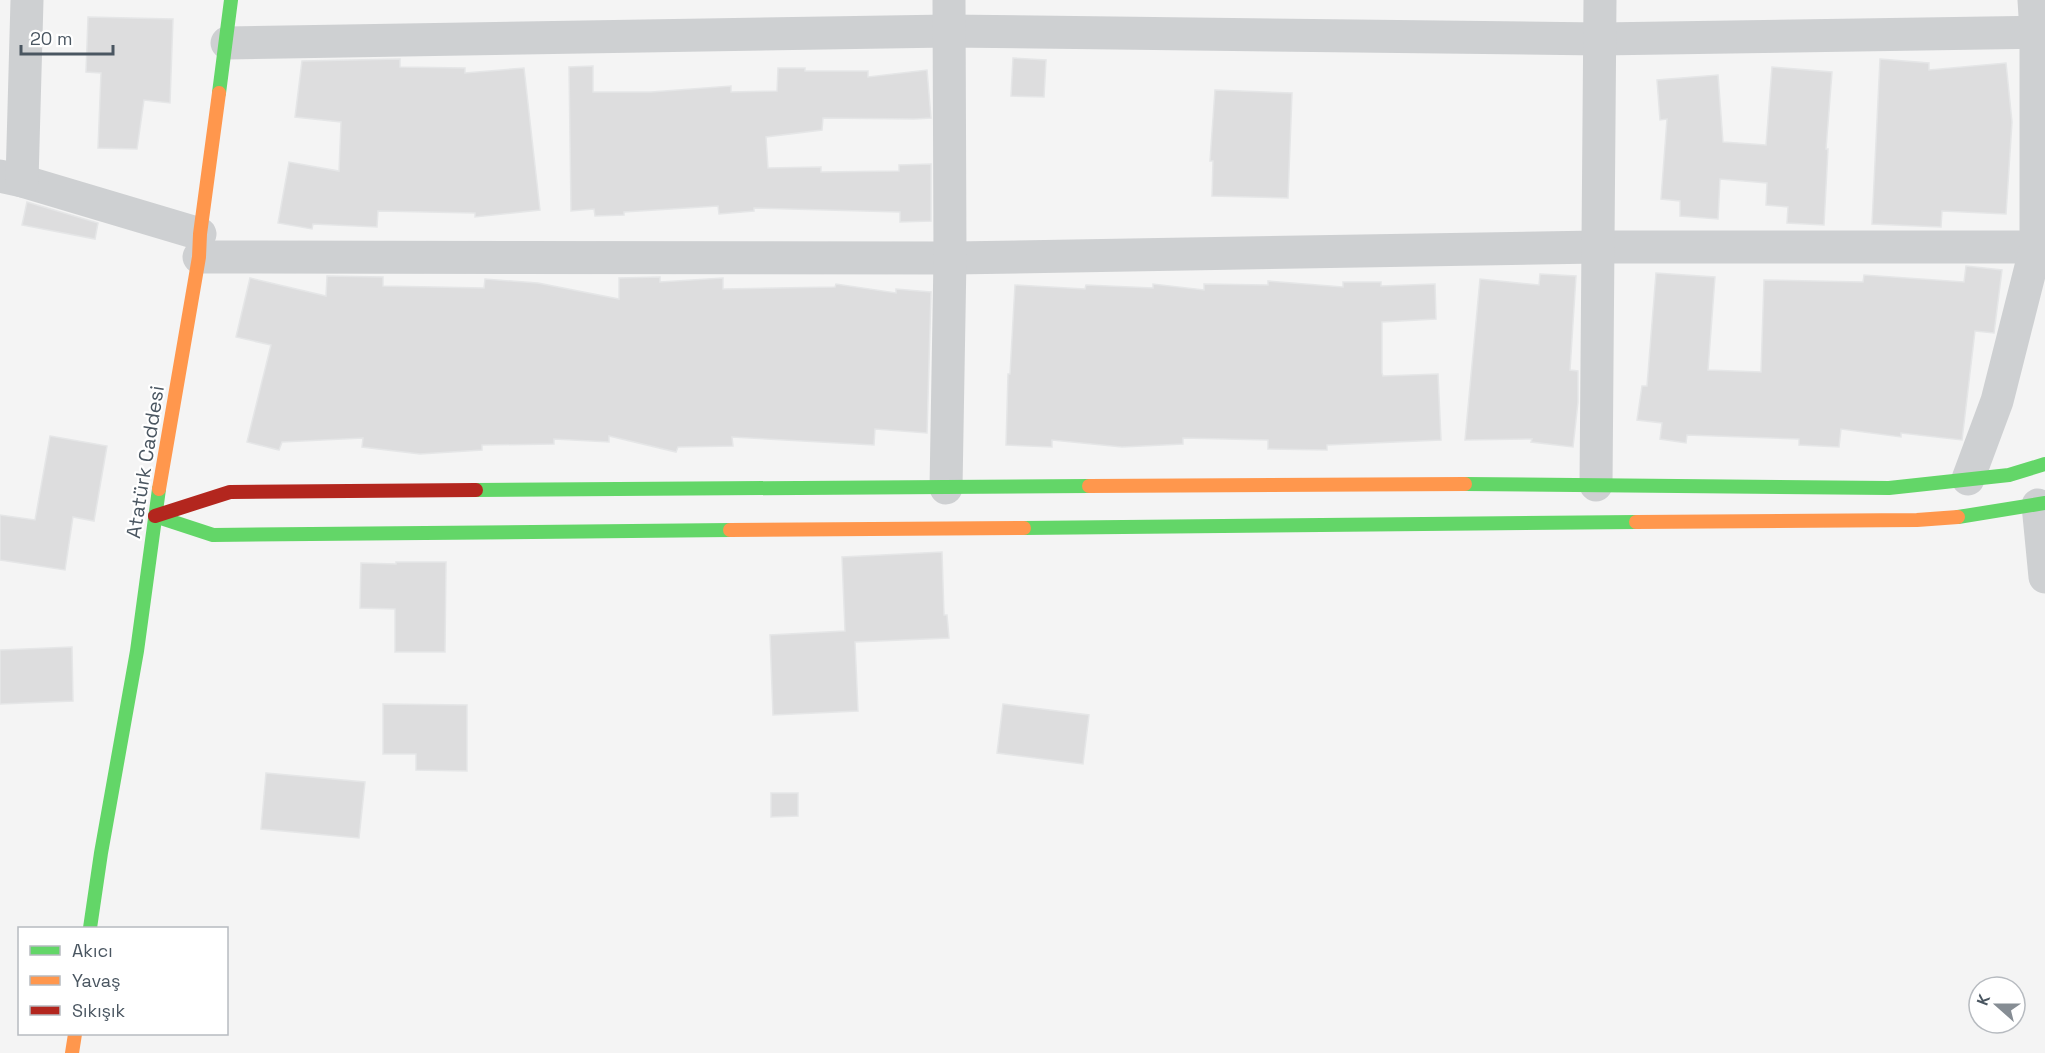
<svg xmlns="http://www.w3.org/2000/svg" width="2045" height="1053" font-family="'Space Grotesk',sans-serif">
<rect width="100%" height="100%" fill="#f4f4f4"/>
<!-- building -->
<g fill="#ddddde" stroke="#e5e6e7" stroke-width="1.5">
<polygon points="88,17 173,19 170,103 144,100 137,149 98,148 101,73 86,72"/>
<polygon points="1013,58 1046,60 1044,97 1011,96"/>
<polygon points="400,59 400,67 465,68 465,73 524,68 540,210 475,217 475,213 378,211 377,227 313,224 312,229 278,223 289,162 339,171 341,122 295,117 302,61"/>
<polygon points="1880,59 1929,63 1929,70 2006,63 2012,122 2006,214 1942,211 1941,227 1872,224"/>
<polygon points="593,66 593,92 651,92 731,86 731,92 777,91 778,68 805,68 805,71 868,71 868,77 927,70 931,118 914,119 823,118 822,130 766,137 768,168 821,167 821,172 899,171 899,165 931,164 931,221 900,222 900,212 754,208 754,211 719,214 718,206 624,212 624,215 595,216 594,209 571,211 569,67"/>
<polygon points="1772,67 1832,72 1826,149 1828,149 1824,225 1787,223 1788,207 1766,205 1767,183 1720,179 1718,219 1680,216 1680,201 1661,199 1667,119 1660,120 1657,80 1718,75 1723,142 1766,145"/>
<polygon points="1215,90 1292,93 1288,198 1212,196 1213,161 1210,161"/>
<polygon points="27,202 98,223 95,239 22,225"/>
<polygon points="1966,266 2002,270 1994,333 1975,331 1962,440 1901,433 1901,437 1841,429 1839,447 1799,445 1799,439 1687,435 1686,443 1660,439 1662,423 1637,420 1642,386 1647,386 1656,273 1715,277 1708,370 1761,372 1764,280 1863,282 1864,275 1964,282"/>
<polygon points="1540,274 1576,276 1570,370 1578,371 1578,402 1573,447 1531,442 1532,439 1465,440 1480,279 1539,285"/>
<polygon points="327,276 383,277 383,286 484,288 485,279 538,283 619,299 619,278 660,277 660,282 723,278 723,289 835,287 836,284 896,293 896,289 931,292 927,433 875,429 874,445 732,437 733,446 678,447 676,452 609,436 609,442 554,439 554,444 482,445 482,450 420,454 362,447 363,438 282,442 279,450 247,442 271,345 236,337 250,278 326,296"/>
<polygon points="1268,281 1343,287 1343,282 1381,282 1381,286 1435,284 1436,319 1382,322 1382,373 1383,376 1438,374 1441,440 1327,445 1327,450 1268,449 1268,440 1183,438 1183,444 1122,447 1052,440 1052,447 1006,445 1008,374 1010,374 1015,285 1085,289 1086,285 1153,288 1153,284 1204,290 1204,284 1268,285"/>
<polygon points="50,436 107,446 94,521 73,517 65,570 0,560 0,515 35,520"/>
<polygon points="942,552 944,615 947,615 949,638 855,642 858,711 773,715 770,635 845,631 842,557"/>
<polygon points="396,562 446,562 445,652 395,652 395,609 360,608 361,563 396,564"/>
<polygon points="72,647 73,701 0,704 0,650"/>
<polygon points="383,704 467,705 467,771 416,770 416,754 383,754"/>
<polygon points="1003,704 1089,715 1083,764 997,753"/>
<polygon points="266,773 365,782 359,838 261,829"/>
<polygon points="771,793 798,793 798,816 771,817"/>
</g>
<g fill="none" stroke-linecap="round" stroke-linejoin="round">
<!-- street -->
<g stroke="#ced0d2" stroke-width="33">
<polyline points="227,43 948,31 1600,39 2045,32"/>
<polyline points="0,176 22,181 200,234"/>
<polyline points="22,181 27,0"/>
<polyline points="199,257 954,258 1597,247 2036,247"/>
<polyline points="1968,479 1997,401 2036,247 2036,32 2034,0"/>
<polyline points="1596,485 1600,0"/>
<polyline points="946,488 950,258 949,0"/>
<polyline points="2038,505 2045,577"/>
</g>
<!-- fast -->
<g stroke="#63d668" stroke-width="14">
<polyline points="219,93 231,0"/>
<polyline points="1465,484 1889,488 2009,475 2045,464"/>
<polyline points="476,490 1089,486"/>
<polyline points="155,516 213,535 730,530"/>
<polyline points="1958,517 2045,503"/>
<polyline points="1024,528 1636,522"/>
<polyline points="90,928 101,853 137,651 159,489"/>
</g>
<!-- slow -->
<g stroke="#ff974d" stroke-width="14">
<polyline points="1089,486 1465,484"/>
<polyline points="159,489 199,257 200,234 219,93"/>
<polyline points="1636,522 1917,520 1958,517"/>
<polyline points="730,530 1024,528"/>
<polyline points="72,1053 75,1034"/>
</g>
<!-- jam -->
<polyline stroke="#b3261e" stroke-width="14" points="155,516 230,492 476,490"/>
</g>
<g text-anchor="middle" stroke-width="4.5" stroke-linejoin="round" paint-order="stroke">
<!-- street labels -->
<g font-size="20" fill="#4a5661" stroke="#fff">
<text transform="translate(145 462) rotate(-81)" y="7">Atatürk Caddesi</text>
</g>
</g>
<!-- legend -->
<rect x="18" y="927" width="210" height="108" fill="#ffffff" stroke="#b7bbc0" stroke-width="1.5"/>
<rect x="30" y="946" width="30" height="9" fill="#63d668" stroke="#b7bbc0" stroke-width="1.5"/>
<text x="72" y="957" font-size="18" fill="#4a5661">Akıcı</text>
<rect x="30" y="976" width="30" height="9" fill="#ff974d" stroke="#b7bbc0" stroke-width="1.5"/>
<text x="72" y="987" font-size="18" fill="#4a5661">Yavaş</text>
<rect x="30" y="1006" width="30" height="9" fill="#b3261e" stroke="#b7bbc0" stroke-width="1.5"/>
<text x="72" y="1017" font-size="18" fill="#4a5661">Sıkışık</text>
<!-- north arrow -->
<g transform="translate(1997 1005) rotate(291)"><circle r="28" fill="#ffffff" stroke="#b7bbc0" stroke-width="1.5"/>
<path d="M0-4.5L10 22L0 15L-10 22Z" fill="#868d94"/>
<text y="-9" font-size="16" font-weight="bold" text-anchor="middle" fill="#4a5661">K</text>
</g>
<!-- scale -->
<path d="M21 45v9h92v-9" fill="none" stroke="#4a5661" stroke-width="3"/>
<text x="30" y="45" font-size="18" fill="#4a5661" stroke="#ffffff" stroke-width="4.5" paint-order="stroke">20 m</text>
</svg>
